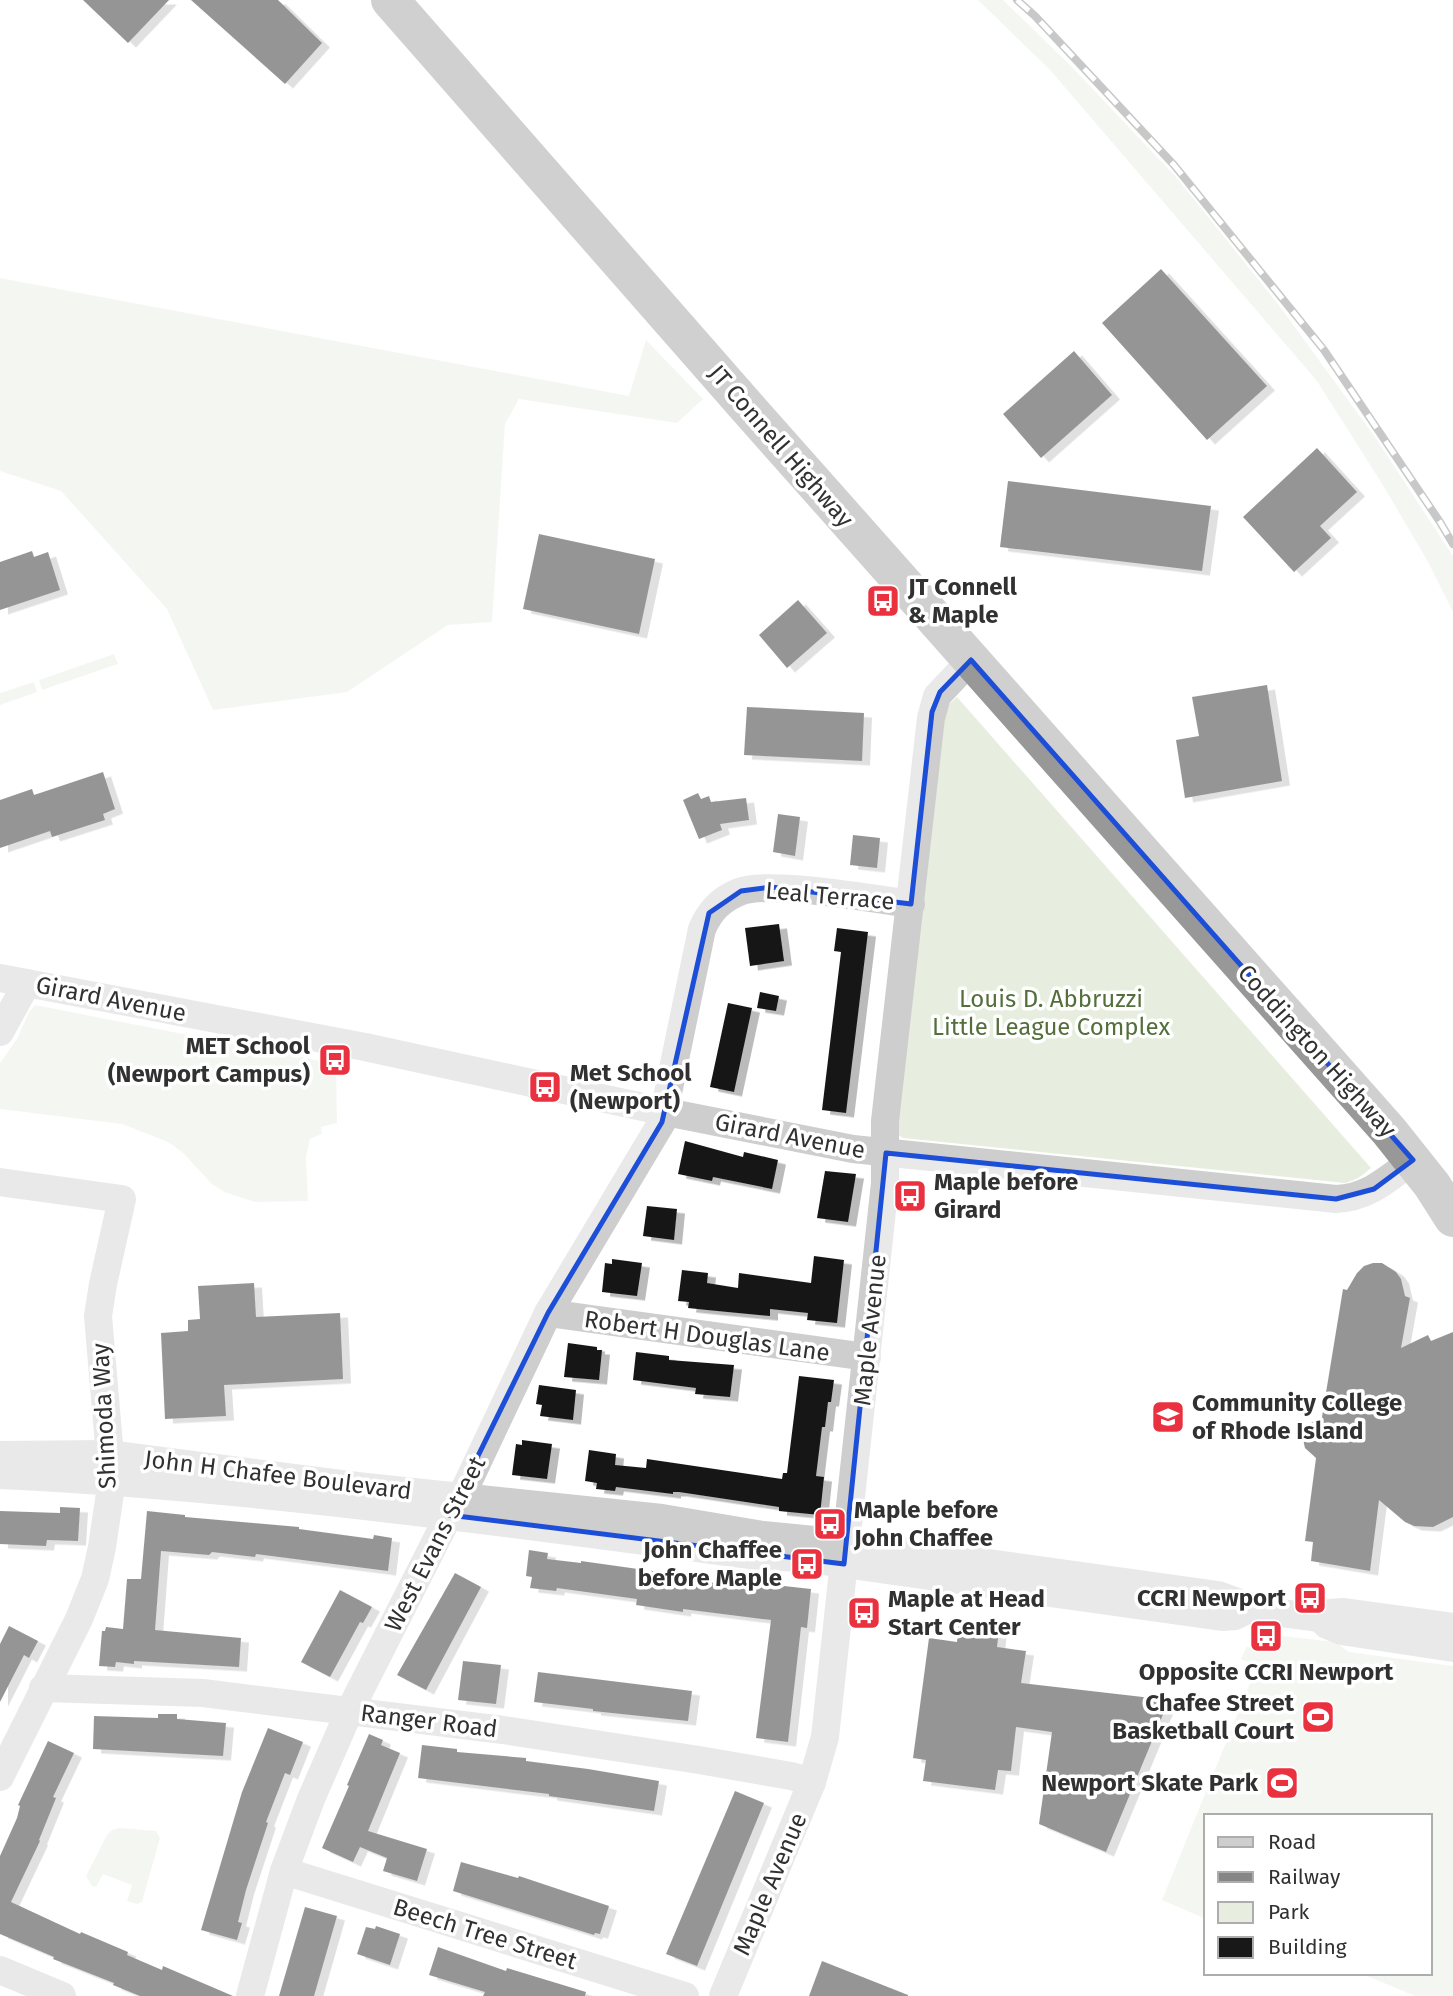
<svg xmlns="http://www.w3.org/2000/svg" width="1453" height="1996" font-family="'Fira Sans',sans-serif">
<defs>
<filter id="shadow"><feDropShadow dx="8" dy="4.5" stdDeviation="0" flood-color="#0004"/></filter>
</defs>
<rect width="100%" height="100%" fill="#fff"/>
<!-- green -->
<g fill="#e7eedf">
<polygon points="978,0 1003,0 1069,64 1176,177 1278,304 1375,437 1453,556 1453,612 1428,562 1384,487 1317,381 1050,70"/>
<polygon points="0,278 629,396 646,340 703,399 677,423 519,399 505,424 492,622 448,625 347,692 213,710 167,609 61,491 0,471"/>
<polygon points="114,654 118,664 42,690 39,680"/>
<polygon points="34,682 37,692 0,705 0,693"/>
<path d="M957 697 1371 1168C1362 1176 1356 1180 1345 1183L903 1138 897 1134 946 707Z"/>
<polygon points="35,1005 336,1064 337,1123 321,1127 322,1134 310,1139 306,1157 308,1201 255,1202 224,1192 212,1184 182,1152 168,1142 122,1124 0,1109 0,1063 17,1039 29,1012"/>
<polygon points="1282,1636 1335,1642 1349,1652 1453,1666 1453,1996 1415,1996 1360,1973 1430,1973 1430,1816 1206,1816 1206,1919 1162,1900 1257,1666 1241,1659 1247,1646 1253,1649 1259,1643"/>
<polygon points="119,1828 156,1831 160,1838 142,1902 137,1904 127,1901 132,1885 103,1874 96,1887 92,1886 86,1876 107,1835 112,1830"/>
</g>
<!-- building -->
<g fill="#181818" filter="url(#shadow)">
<polygon points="83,0 169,0 128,43"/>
<polygon points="191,0 278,0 322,43 285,84"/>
<polygon points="1161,269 1267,386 1207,440 1102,323"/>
<polygon points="1074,351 1112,395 1041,458 1003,414"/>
<polygon points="1317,448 1357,492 1320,526 1331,538 1294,572 1243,517"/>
<polygon points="1008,481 1211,506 1202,571 1000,547"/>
<polygon points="539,534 655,559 639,634 523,609"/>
<polygon points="32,551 34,557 48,552 60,590 0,610 0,562"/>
<polygon points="798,600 827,633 787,668 759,635"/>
<polygon points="1267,685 1282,781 1185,798 1176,740 1199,736 1192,697"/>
<polygon points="747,707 864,713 862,761 744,755"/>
<polygon points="103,772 115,809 103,814 105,820 52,837 50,831 0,848 0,800 32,789 34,795"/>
<polygon points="698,793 701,799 709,796 711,802 746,798 749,820 720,824 722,830 699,839 683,800"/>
<polygon points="778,814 800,817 795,856 773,852"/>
<polygon points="853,835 880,838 877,868 850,865"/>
<polygon points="779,924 784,961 750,966 745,928"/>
<polygon points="837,928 868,932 846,1113 822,1110 841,952 834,951"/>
<polygon points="760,992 779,996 776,1011 757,1008"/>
<polygon points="728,1003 752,1008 734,1092 710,1087"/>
<polygon points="685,1141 743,1157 744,1152 778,1160 772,1189 713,1177 712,1181 678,1174"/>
<polygon points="825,1171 856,1174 848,1222 817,1218"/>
<polygon points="647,1206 677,1209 674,1240 643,1236"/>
<polygon points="814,1256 844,1260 837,1323 807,1320 808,1313 770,1309 770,1316 707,1310 688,1308 689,1302 678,1301 682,1270 708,1273 707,1283 738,1288 739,1273 811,1283"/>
<polygon points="612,1259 642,1263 637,1296 602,1292 605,1263 612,1264"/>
<polygon points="1373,1263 1382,1263 1396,1272 1401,1279 1405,1296 1410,1298 1401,1348 1428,1335 1431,1341 1453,1332 1453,1517 1433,1527 1414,1526 1405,1522 1379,1500 1370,1571 1311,1561 1313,1542 1305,1541 1316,1458 1305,1448 1302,1435 1309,1424 1322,1417 1343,1289 1347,1290 1357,1273 1364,1266"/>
<polygon points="254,1283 256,1317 340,1313 343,1379 224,1385 226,1416 165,1419 161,1333 188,1331 188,1320 200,1319 198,1286"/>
<polygon points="568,1343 597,1347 597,1350 602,1350 599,1380 564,1377"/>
<polygon points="636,1352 669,1356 669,1360 734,1365 730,1397 695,1394 696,1388 633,1380"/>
<polygon points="799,1376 834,1380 831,1402 828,1402 825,1427 822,1427 816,1476 824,1477 820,1515 779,1511 779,1507 679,1492 673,1492 673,1494 616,1487 615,1491 596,1489 597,1483 585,1481 589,1450 616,1454 615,1465 646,1468 647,1459 782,1479 783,1473 787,1473"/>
<polygon points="539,1385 576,1390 573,1420 540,1416 542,1405 536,1404"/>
<polygon points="522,1440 552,1444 547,1479 512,1475 516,1444 522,1445"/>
<polygon points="60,1507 80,1508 78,1541 47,1540 46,1546 0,1544 0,1511 60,1513"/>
<polygon points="147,1511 185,1515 185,1517 299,1527 299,1529 373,1539 374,1535 392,1538 388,1571 256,1554 255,1557 212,1552 209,1555 161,1551 155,1630 241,1638 239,1667 134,1661 134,1664 116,1662 115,1667 99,1666 102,1631 105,1631 106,1627 123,1629 127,1579 141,1579"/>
<polygon points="529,1550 548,1553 547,1559 581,1563 581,1561 688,1576 687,1579 721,1584 722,1581 774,1588 775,1585 811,1589 807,1628 801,1627 788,1742 756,1738 771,1620 683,1609 683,1612 636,1605 637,1599 557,1588 556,1591 530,1588 532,1577 526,1576"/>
<polygon points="455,1573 481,1587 426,1690 397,1675"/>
<polygon points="340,1590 372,1607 363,1623 360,1622 330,1677 301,1662"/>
<polygon points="959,1623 999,1629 997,1647 1026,1651 1021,1683 1169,1700 1106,1852 1039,1824 1052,1732 1016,1727 1011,1771 998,1770 995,1790 923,1781 926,1760 913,1758 929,1638 957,1642"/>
<polygon points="9,1626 38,1641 29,1658 24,1655 0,1702 0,1644"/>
<polygon points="463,1661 501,1665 496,1704 458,1700"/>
<polygon points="538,1672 692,1691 688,1721 593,1711 593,1709 534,1702"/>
<polygon points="158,1714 177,1714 177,1719 226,1723 223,1756 93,1749 94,1716 158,1718"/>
<polygon points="268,1728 303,1742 290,1775 285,1773 266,1822 268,1823 246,1890 238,1922 242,1923 237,1940 201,1930 242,1792"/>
<polygon points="369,1734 383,1740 381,1745 400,1753 368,1831 427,1849 417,1881 383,1871 387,1858 360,1847 353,1862 322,1848 349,1786 347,1785"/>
<polygon points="48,1741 74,1753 53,1797 56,1798 39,1840 40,1841 11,1902 80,1934 81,1932 128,1952 127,1955 162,1970 163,1966 233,1996 140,1996 113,1985 114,1983 53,1959 54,1957 0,1934 0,1856 17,1818 20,1806 18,1805"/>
<polygon points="422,1745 457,1749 457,1752 526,1758 526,1761 588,1769 659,1781 654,1811 549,1796 549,1794 418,1778"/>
<polygon points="735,1791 764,1803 697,1966 666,1954"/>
<polygon points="461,1862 518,1878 519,1876 609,1906 600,1934 595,1933 594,1935 453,1891"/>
<polygon points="305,1907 337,1916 314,1996 279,1996"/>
<polygon points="376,1926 400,1934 390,1965 357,1954 366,1927 375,1929"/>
<polygon points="438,1947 506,1971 507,1968 586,1992 585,1996 483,1996 485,1992 429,1975"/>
<polygon points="822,1961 908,1995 908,1996 809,1996"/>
</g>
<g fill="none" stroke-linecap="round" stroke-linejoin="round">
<!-- minor -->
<g stroke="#cecece" stroke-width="28">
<path d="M0 978 365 1047 666 1112 853 1149 1336 1199C1368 1198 1389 1178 1413 1160"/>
<polyline points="0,1032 27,983"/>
<polyline points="0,1182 122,1199 103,1284 98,1316 112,1480 102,1547 95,1579 79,1619 0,1777"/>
<polyline points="548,1313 867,1357"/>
<polyline points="0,1455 108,1454 357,1486 662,1518 763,1535 846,1543 1218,1595 1237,1602 1249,1609 1320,1618 1330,1613 1344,1612 1453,1627"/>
<path d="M0 1475C254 1487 505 1523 757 1556L801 1558 1222 1617 1235 1616 1249 1609"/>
<polyline points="1320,1618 1327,1625 1341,1631 1453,1648"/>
<polyline points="43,1688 203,1693 503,1730 699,1760 791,1776 812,1782"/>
<polyline points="284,1871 685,1996"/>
<polyline points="0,1970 62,1996"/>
<path d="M250 1996 284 1871 311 1799 349 1712 449 1515 461 1497 548 1313 662 1122 702 929C710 911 720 900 739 892 768 880 875 899 911 904"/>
<polyline points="723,1996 812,1782 825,1737 885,1183 885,1121 931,718 937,696 971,660"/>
</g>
<!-- highway -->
<polyline stroke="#989898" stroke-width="38" points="390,0 746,406 1389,1131 1432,1185 1453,1218"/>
<defs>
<polyline id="rail" points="1017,0 1035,16 1174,165 1324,350 1440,522 1453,544"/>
</defs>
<!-- rail casing -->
<use href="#rail" stroke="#868686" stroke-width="8"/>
<!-- rail -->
<use href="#rail" stroke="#fff" stroke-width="5" stroke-dasharray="16" stroke-linecap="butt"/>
</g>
<!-- marked area -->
<path d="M0 0H1453V1996H0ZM971 660 1413 1160 1374 1189 1336 1199 886 1153 844 1564 449 1515 548 1313 662 1122 709 913 741 891 771 887 911 904 932 712 940 692Z" fill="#fff" fill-opacity=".55" fill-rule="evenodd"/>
<path fill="none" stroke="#1d4ed8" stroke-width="5" stroke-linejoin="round" d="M971 660 1413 1160 1374 1189 1336 1199 886 1153 844 1564 449 1515 548 1313 662 1122 709 913 741 891 771 887 911 904 932 712 940 692Z"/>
<!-- icons -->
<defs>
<symbol id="bus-square" viewBox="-11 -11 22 22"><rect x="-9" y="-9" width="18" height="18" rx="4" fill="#ea313f" stroke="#fff"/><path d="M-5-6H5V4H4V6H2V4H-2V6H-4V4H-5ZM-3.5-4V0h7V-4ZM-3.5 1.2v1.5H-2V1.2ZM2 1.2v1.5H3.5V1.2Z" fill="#fff"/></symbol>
<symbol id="university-square" viewBox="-11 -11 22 22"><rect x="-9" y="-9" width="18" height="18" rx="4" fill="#ea313f" stroke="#fff"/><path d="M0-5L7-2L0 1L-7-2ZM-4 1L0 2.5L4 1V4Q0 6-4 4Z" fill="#fff"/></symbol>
<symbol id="stadium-square" viewBox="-11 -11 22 22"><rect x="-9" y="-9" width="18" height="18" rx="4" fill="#ea313f" stroke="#fff"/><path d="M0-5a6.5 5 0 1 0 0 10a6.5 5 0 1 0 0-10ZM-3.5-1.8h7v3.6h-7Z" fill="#fff"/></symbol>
</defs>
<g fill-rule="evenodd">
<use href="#bus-square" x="864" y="582" width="38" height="38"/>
<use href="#bus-square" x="316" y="1041" width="38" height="38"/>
<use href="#bus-square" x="526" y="1068" width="38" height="38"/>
<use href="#bus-square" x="891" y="1177" width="38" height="38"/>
<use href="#university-square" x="1149" y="1398" width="38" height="38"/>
<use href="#bus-square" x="811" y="1505" width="38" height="38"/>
<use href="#bus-square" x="788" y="1545" width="38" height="38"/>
<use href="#bus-square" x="1291" y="1579" width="38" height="38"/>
<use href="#bus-square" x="845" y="1594" width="38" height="38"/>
<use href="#bus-square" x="1247" y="1617" width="38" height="38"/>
<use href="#stadium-square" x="1299" y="1698" width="38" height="38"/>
<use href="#stadium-square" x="1263" y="1764" width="38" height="38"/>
</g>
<g text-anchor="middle" stroke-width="7" stroke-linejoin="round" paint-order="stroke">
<!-- street labels -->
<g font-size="24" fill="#313131" stroke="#fff">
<text transform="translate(781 446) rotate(49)" y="8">JT Connell Highway</text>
<text transform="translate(830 896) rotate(5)" y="8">Leal Terrace</text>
<text transform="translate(111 999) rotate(11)" y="8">Girard Avenue</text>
<text transform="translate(1317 1051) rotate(48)" y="8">Coddington Highway</text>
<text transform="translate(790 1136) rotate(11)" y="8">Girard Avenue</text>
<text transform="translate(870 1330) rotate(-84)" y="8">Maple Avenue</text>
<text transform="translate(707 1336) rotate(8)" y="8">Robert H Douglas Lane</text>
<text transform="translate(104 1416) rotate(-93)" y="8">Shimoda Way</text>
<text transform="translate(278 1475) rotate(7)" y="8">John H Chafee Boulevard</text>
<text transform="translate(435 1544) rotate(-63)" y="8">West Evans Street</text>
<text transform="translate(429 1721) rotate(7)" y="8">Ranger Road</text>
<text transform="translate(770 1884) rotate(-67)" y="8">Maple Avenue</text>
<text transform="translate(485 1934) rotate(17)" y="8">Beech Tree Street</text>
</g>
<!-- poi labels -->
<g font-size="24" font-weight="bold" fill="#313131" stroke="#fff" text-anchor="start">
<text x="908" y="595">JT Connell<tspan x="908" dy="28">&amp; Maple</tspan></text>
<text x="310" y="1054" text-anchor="end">MET School<tspan x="310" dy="28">(Newport Campus)</tspan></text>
<text x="570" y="1081">Met School<tspan x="570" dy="28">(Newport)</tspan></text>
<text x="934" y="1190">Maple before<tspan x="934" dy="28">Girard</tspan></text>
<text x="1192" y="1411">Community College<tspan x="1192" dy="28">of Rhode Island</tspan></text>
<text x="854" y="1518">Maple before<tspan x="854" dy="28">John Chaffee</tspan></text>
<text x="782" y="1558" text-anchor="end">John Chaffee<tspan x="782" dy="28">before Maple</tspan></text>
<text x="1286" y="1606" text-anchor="end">CCRI Newport</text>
<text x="888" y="1607">Maple at Head<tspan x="888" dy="28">Start Center</tspan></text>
<text x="1266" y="1680" text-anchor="middle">Opposite CCRI Newport</text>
<text x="1294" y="1711" text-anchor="end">Chafee Street<tspan x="1294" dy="28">Basketball Court</tspan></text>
<text x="1258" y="1791" text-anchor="end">Newport Skate Park</text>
</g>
<!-- park labels -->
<g font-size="24" fill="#546f3c" stroke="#fff">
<text x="1051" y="1007">Louis D. Abbruzzi<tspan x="1051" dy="28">Little League Complex</tspan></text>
</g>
</g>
<!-- legend -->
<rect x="1204" y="1814" width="228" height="161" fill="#ffffff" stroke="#adadad" stroke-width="2"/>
<rect x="1218" y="1837" width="35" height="10" fill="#cecece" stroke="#adadad" stroke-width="2"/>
<text x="1268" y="1849" font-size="21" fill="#313131">Road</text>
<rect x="1218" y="1872" width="35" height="10" fill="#868686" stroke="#adadad" stroke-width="2"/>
<text x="1268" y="1884" font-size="21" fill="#313131">Railway</text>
<rect x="1218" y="1902" width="35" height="21" fill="#e7eedf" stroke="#adadad" stroke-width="2"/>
<text x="1268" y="1919" font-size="21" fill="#313131">Park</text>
<rect x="1218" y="1937" width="35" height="21" fill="#181818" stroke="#adadad" stroke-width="2"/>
<text x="1268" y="1954" font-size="21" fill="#313131">Building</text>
</svg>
